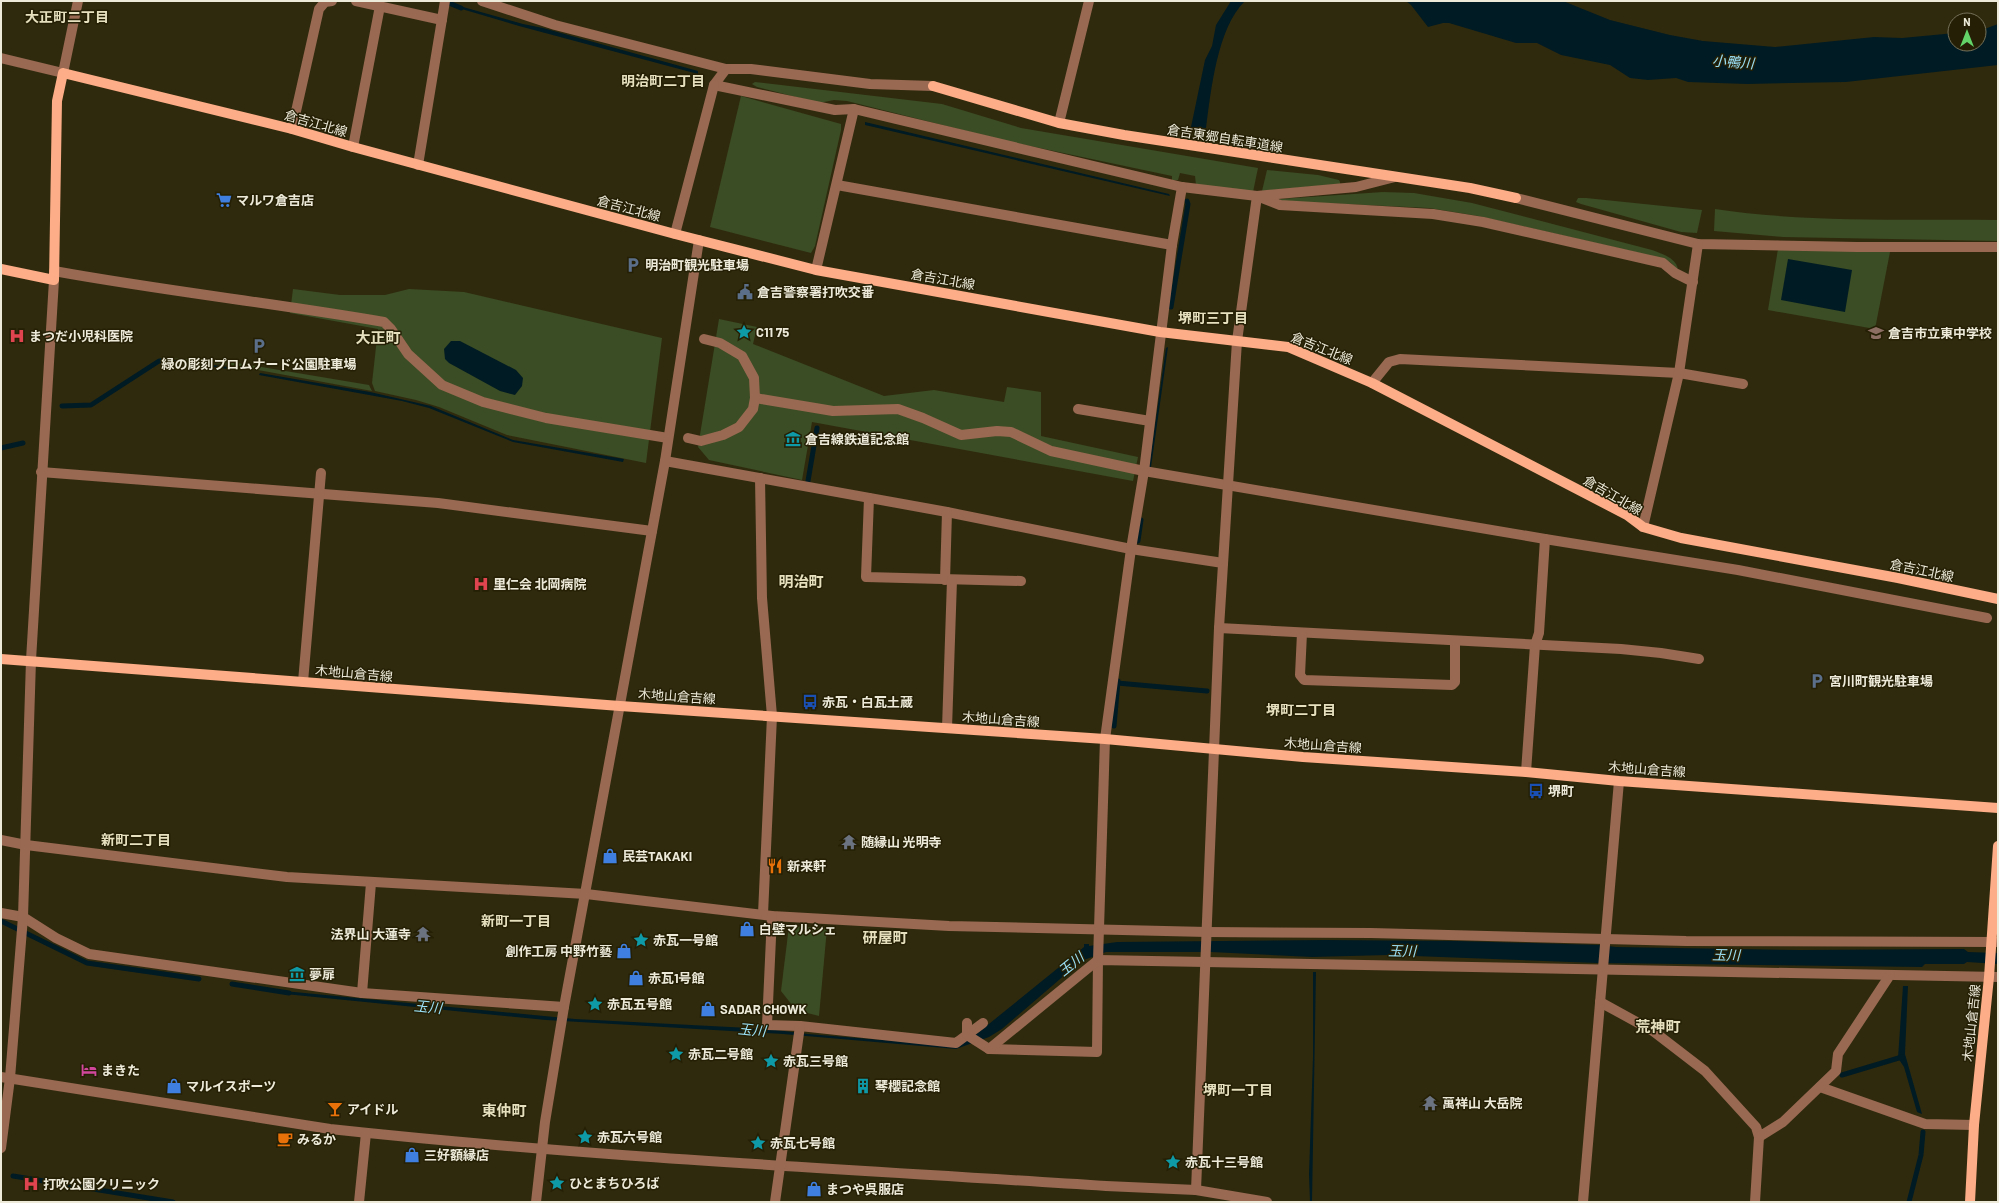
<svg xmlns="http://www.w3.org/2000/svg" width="1999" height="1203" font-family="Barlow,'Noto Sans JP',sans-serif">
<rect width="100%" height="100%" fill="#2f2a0e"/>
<!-- green -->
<g fill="#3b4d24">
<polygon points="755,82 942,104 1021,128 1258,168 1253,192 1196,185 1195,176 1180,173 1178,180 1172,180 1172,176 1006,141 847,101 834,100 819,103 757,87 752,84"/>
<polygon points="741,96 841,124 841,130 815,246 811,253 710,227"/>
<polygon points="1267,170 1318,175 1339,180 1340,182 1340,184 1262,191"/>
<path d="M1383 192 1414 193 1472 203 1652 250C1662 254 1677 258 1678 270L1670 262 1661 258 1478 216 1429 208 1281 201 1280 199Z"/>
<polygon points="1578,198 1586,198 1702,210 1697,233 1681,232 1581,204 1576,202"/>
<path d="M1715 209C1808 223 1904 219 1998 220V241L1783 237 1714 231Z"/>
<polygon points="1778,249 1890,252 1875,329 1768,310"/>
<polygon points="293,289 340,295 385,295 409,289 464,292 662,338 646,463 507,435 439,407 416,400 375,391 372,383 378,329 290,313"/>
<polygon points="719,319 757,327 753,344 884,396 934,390 1004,402 1007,387 1041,392 1041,436 1138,457 1133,481 812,422 802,480 709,460 698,447"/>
<polygon points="168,358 237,363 369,385 372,391 237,366"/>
<polygon points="789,926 827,928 819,1016 796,1010 781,991"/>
</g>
<!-- water -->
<g fill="#001b23">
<path d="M1231 1H1245C1217 28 1211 91 1206 128L1191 127 1205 60 1212 46 1216 25Z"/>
<polygon points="1406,1 1563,1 1610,20 1670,35 1703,41 1775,47 1874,37 1902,38 1955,33 1955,44 1979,44 1979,31 1998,24 1998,65 1846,82 1747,84 1688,82 1676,78 1648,80 1630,78 1610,65 1561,55 1537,43 1516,43 1449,23 1443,23 1428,27 1411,5"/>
<polygon points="456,5 523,24 543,28 698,71 698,74 519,26 455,7"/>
<polygon points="865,122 1169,194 1170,196 865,125"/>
<polygon points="1788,259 1852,270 1845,312 1781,300"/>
<polygon points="451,341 460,341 516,370 523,378 522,386 515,395 500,391 449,363 445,359 444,349"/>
<polygon points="1168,347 1151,467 1149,467 1166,348"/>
<polygon points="164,359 237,368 236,370 161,360"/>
<polygon points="260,373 370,392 431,406 513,440 624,459 623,462 513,442 429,408 402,401 259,375"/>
<polygon points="1325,940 1457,941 1600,945 1616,947 1800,950 1964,949 1968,952 1998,953 1998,964 1967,962 1964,964 1925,964 1922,967 1597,963 1388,955 1312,957 1211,952 1106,952 1081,961 1002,1029 989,1037 956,1049 783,1034 546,1020 285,994 284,991 575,1019 768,1029 808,1034 957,1046 979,1032 1084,947 1084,944 1089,944 1089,946 1117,942"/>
<polygon points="1313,972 1316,972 1312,1202 1310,1202 1309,1174 1313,1057"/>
<polygon points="1903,986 1908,986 1905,1054 1922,1114 1917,1112 1904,1067 1898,1058"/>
</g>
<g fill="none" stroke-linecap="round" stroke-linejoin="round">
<!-- stream -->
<g stroke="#001b23" stroke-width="5">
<polyline points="444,1 461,8"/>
<polyline points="1171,307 1188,204 1187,201"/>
<polyline points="62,406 91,405 159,361 167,361"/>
<polyline points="1,448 23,443"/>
<polyline points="808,481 817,428"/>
<polyline points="1138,541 1141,520"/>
<polyline points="1117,683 1207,691"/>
<polyline points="1114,726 1118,681"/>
<polyline points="1,921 87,963 199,979"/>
<polyline points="232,984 289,993"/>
<polyline points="1842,1075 1902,1057"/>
<polyline points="13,1176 173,1202"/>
<polyline points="1909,1202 1921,1155 1923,1132"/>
</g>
<!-- minor -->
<g stroke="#996952" stroke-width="10">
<polyline points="356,1 442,20"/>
<polyline points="482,1 555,25 726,69 751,69 870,84 933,86"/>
<polyline points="1,58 63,73 78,1"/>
<polyline points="726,69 714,85 835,110 854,109 1182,187 1257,196 1280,205 1433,214 1483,222 1663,263 1675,273 1693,282"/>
<polyline points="1059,123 1089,1"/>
<polyline points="292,129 319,9 325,2 332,1"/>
<polyline points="353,147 380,6"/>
<polyline points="418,165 445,1"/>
<polyline points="837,185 1172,245"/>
<polyline points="1516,198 1698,244 1857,247 1998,247"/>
<polyline points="675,234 714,85"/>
<polyline points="816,270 854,109"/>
<path d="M54 271C164 291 274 303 384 322L391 329 408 354 442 385 483 402 546 418 668 438"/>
<polyline points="1372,383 1389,362 1400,359 1679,373 1743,384"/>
<polyline points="755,398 833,411 898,409 923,418 961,435 997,431 1011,432 1051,451 1144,471 1545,539 1738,570 1987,618"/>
<polyline points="1078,409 1150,421"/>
<polyline points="688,438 701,441 723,435 739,427 753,409 755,398 754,378 742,356 720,343 704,339"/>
<polyline points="665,461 947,512 1131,549 1223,563"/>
<polyline points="41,472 438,503 652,531"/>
<polyline points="760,478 762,598 772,716 763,914"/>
<polyline points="869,498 866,577 1021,581"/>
<polyline points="1643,527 1679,373 1698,244"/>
<polyline points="945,580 947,512"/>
<polyline points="1219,628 1621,649 1661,653 1699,659"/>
<polyline points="1302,633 1300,675 1304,680 1452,685 1455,682 1455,641"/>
<polyline points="303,682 321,473"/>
<polyline points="947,728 952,580"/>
<polyline points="1526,772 1535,645 1539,633 1545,539"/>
<polyline points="1,840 26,845 287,877 586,894 772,916 949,926 1207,932 1371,933 1686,941 1998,942"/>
<polyline points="1,913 23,917 56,938 89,954 362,993 564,1007"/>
<polyline points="772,916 767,1025 800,1026 956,1043 983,1023"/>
<polyline points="362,993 371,883"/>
<polyline points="1600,1002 1653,1031 1705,1071 1756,1127 1759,1137 1755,1202"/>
<polyline points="967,1023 967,1035 989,1049 1097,1052 1098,960 1105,739 1131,549 1144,471 1172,245 1182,187"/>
<polyline points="989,1049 1098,960 1998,977"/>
<path d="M1 1077 330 1129C588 1157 847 1169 1106 1186L1196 1190 1267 1202"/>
<polyline points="1820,1087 1925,1124 1974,1125"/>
<polyline points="1759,1137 1783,1122 1836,1071 1838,1054 1890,975"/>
<polyline points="1,1148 10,1078 23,917 31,660 54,280"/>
<polyline points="1196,1190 1219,628 1237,341 1257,196 1356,187 1395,177"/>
<polyline points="359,1202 366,1133"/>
<polyline points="536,1202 545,1122 564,1007 665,461 699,240"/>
<polyline points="775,1202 800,1026"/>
<polyline points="1583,1202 1619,781"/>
</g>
<!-- major -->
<g stroke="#fdad87" stroke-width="10">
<polyline points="933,86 1059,123 1124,135 1470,188 1516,198"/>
<polyline points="1,269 54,280 57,101 63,73 292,129 353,147 675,234 816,270 1160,332 1288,347 1372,383 1627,515 1643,527 1681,538 1898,578 1998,599"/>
<polyline points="1,659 620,706 1105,739 1303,757 1526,772 1619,781 1998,808"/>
<polyline points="1970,1202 1974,1125 1989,977 1998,846"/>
</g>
</g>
<!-- icons -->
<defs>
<symbol id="supermarket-bare" viewBox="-9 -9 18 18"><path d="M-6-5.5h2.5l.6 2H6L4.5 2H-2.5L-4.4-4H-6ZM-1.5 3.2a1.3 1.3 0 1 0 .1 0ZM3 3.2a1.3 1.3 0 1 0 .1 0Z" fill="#3f7fe0" stroke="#252005" stroke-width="2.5" paint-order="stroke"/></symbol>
<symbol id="parking-bare" viewBox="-9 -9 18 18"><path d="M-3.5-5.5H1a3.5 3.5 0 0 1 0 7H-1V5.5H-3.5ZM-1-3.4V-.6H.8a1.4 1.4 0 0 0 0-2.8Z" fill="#5c6f8a" stroke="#252005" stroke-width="2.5" paint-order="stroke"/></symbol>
<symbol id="civic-bare" viewBox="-9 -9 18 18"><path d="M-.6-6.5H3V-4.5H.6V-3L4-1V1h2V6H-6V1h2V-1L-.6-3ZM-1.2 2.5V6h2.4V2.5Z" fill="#5c6f8a" stroke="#252005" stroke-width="2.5" paint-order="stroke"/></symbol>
<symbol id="sight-bare" viewBox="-9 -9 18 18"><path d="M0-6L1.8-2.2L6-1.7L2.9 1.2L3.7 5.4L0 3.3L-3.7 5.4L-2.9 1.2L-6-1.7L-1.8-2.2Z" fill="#0f9aa8" stroke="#252005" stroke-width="2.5" paint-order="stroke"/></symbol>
<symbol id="school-bare" viewBox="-9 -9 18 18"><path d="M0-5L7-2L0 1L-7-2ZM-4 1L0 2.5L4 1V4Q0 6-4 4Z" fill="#8d6e63" stroke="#252005" stroke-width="2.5" paint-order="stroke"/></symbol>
<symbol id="hospital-bare" viewBox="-9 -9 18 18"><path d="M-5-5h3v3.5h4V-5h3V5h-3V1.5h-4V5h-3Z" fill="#e0444e" stroke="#252005" stroke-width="2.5" paint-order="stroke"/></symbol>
<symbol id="museum-bare" viewBox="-9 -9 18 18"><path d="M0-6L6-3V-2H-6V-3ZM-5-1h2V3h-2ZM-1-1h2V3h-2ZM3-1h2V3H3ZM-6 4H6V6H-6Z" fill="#0f9aa8" stroke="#252005" stroke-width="2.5" paint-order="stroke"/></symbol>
<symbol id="bus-bare" viewBox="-9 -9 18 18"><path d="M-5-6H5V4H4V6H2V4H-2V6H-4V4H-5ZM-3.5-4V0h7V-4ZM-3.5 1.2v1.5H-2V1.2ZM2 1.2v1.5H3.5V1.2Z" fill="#1a4fb4" stroke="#252005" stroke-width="2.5" paint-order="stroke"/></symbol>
<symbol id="temple-bare" viewBox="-9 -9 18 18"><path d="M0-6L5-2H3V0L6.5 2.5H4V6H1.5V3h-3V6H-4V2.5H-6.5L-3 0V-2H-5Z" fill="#6b7280" stroke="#252005" stroke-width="2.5" paint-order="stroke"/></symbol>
<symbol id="shop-bare" viewBox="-9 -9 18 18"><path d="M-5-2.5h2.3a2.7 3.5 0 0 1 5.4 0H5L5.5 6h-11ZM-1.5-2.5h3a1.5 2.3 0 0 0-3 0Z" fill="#3f7fe0" stroke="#252005" stroke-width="2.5" paint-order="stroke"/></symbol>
<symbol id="restaurant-bare" viewBox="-9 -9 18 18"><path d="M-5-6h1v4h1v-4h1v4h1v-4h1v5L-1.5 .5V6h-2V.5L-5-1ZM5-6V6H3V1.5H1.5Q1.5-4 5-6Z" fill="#e8710a" stroke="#252005" stroke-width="2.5" paint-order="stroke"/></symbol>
<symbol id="hotel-bare" viewBox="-9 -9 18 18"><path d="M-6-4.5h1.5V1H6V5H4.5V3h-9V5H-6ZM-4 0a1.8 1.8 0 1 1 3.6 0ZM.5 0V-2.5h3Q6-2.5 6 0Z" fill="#d1479c" stroke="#252005" stroke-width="2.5" paint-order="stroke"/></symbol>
<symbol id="building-bare" viewBox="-9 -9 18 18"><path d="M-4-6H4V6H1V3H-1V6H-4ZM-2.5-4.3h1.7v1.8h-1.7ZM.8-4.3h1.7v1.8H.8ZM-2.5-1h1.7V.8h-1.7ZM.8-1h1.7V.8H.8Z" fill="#0f9aa8" stroke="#252005" stroke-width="2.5" paint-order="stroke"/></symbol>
<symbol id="bar-bare" viewBox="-9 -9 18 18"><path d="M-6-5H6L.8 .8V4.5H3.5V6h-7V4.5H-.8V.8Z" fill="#e8710a" stroke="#252005" stroke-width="2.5" paint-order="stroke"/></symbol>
<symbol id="cafe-bare" viewBox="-9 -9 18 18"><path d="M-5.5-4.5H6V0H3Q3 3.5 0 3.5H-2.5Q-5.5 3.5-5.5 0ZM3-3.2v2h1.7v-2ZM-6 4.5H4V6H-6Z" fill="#e8710a" stroke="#252005" stroke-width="2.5" paint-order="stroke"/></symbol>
</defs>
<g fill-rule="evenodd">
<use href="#supermarket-bare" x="213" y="189" width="22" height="22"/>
<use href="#parking-bare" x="622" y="254" width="22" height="22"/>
<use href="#civic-bare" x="734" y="281" width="22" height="22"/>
<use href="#sight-bare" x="733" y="321" width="22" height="22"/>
<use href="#school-bare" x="1865" y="322" width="22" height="22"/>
<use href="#hospital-bare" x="6" y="325" width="22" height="22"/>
<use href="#parking-bare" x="248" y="335" width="22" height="22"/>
<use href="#museum-bare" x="782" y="428" width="22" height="22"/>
<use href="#hospital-bare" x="470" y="573" width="22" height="22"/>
<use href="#parking-bare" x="1806" y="670" width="22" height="22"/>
<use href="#bus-bare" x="799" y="691" width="22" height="22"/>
<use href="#bus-bare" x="1525" y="780" width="22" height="22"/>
<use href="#temple-bare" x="838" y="831" width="22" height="22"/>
<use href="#shop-bare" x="599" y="845" width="22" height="22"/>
<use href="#restaurant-bare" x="764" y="855" width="22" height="22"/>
<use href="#shop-bare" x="736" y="918" width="22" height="22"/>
<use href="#temple-bare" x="412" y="923" width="22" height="22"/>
<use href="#sight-bare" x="630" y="929" width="22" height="22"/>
<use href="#shop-bare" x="613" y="940" width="22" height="22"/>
<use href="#museum-bare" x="286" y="963" width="22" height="22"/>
<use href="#shop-bare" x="625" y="967" width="22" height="22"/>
<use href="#sight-bare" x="584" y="993" width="22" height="22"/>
<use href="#shop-bare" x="697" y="998" width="22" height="22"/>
<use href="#sight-bare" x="665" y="1043" width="22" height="22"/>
<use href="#sight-bare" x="760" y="1050" width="22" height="22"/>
<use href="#hotel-bare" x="78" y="1059" width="22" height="22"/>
<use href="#shop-bare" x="163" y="1075" width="22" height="22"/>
<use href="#building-bare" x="852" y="1075" width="22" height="22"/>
<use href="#temple-bare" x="1419" y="1092" width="22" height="22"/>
<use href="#bar-bare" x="324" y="1098" width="22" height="22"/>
<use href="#sight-bare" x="574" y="1126" width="22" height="22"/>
<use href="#cafe-bare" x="274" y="1128" width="22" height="22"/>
<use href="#sight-bare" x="747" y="1132" width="22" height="22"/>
<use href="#shop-bare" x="401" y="1144" width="22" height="22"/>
<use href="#sight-bare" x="1162" y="1151" width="22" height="22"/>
<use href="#sight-bare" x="546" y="1172" width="22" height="22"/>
<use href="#hospital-bare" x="20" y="1173" width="22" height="22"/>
<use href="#shop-bare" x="803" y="1178" width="22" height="22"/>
</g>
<g text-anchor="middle" stroke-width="3" stroke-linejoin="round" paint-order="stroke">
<!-- street labels -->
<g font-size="13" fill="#edeada" stroke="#252005">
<text transform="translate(316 123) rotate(16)" y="5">倉吉江北線</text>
<text transform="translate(1225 138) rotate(9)" y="5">倉吉東郷自転車道線</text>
<text transform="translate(629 208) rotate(15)" y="5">倉吉江北線</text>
<text transform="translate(943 279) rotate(10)" y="5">倉吉江北線</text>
<text transform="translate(1322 348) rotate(22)" y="5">倉吉江北線</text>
<text transform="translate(1613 495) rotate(30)" y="5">倉吉江北線</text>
<text transform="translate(1922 570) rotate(12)" y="5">倉吉江北線</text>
<text transform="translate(354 673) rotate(5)" y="5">木地山倉吉線</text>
<text transform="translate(677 696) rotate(4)" y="5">木地山倉吉線</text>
<text transform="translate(1001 719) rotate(4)" y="5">木地山倉吉線</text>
<text transform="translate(1323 745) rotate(4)" y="5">木地山倉吉線</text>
<text transform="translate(1647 769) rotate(4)" y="5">木地山倉吉線</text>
<text transform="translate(1971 1023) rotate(-84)" y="5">木地山倉吉線</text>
</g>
<!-- poi labels -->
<g font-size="13" font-weight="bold" fill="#edeada" stroke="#252005" text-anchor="start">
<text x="236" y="205">マルワ倉吉店</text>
<text x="645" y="270">明治町観光駐車場</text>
<text x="757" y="297">倉吉警察署打吹交番</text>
<text x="756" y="337">C11 75</text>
<text x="1888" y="338">倉吉市立東中学校</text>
<text x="29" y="341">まつだ小児科医院</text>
<text x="259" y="369" text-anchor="middle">緑の彫刻プロムナード公園駐車場</text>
<text x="805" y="444">倉吉線鉄道記念館</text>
<text x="493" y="589">里仁会 北岡病院</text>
<text x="1829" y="686">宮川町観光駐車場</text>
<text x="822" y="707">赤瓦・白瓦土蔵</text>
<text x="1548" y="796">堺町</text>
<text x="861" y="847">随縁山 光明寺</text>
<text x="622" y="861">民芸TAKAKI</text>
<text x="787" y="871">新来軒</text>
<text x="759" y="934">白壁マルシェ</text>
<text x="411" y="939" text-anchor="end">法界山 大蓮寺</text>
<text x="653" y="945">赤瓦一号館</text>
<text x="612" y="956" text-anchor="end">創作工房 中野竹藝</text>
<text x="309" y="979">夢扉</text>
<text x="648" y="983">赤瓦1号館</text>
<text x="607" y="1009">赤瓦五号館</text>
<text x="720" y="1014">SADAR CHOWK</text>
<text x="688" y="1059">赤瓦二号館</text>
<text x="783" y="1066">赤瓦三号館</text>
<text x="101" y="1075">まきた</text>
<text x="186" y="1091">マルイスポーツ</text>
<text x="875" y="1091">琴櫻記念館</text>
<text x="1442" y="1108">萬祥山 大岳院</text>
<text x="347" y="1114">アイドル</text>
<text x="597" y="1142">赤瓦六号館</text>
<text x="297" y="1144">みるか</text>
<text x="770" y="1148">赤瓦七号館</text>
<text x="424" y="1160">三好額縁店</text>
<text x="1185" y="1167">赤瓦十三号館</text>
<text x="569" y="1188">ひとまちひろば</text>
<text x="43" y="1189">打吹公園クリニック</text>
<text x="826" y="1194">まつや呉服店</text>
</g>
<!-- neighbourhood labels -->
<g font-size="14" font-weight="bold" fill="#e6e0bf" stroke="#252005">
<text x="67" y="22">大正町二丁目</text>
<text x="663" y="86">明治町二丁目</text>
<text x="1213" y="323">堺町三丁目</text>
<text x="1301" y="715">堺町二丁目</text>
<text x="136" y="845">新町二丁目</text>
<text x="516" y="926">新町一丁目</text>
<text x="1238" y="1095">堺町一丁目</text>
</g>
<!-- water labels -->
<g font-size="14" font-style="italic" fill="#9ae0f7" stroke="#252005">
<text transform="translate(1733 62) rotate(4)" y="5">小鴨川</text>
<text transform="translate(1402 951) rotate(1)" y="5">玉川</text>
<text transform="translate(1726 955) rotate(1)" y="5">玉川</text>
<text transform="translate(1071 964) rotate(-39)" y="5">玉川</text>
<text transform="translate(428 1007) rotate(5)" y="5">玉川</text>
<text transform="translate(752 1030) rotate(5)" y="5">玉川</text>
</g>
<!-- quarter labels -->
<g font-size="15" font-weight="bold" fill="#e6e0bf" stroke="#252005">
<text x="378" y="343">大正町</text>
<text x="801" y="587">明治町</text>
<text x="885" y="943">研屋町</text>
<text x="1658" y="1032">荒神町</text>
<text x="504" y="1116">東仲町</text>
</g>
</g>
<!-- border -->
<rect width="1999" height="1203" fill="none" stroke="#edeada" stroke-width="4"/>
<!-- north arrow -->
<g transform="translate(1967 32)"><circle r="19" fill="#252005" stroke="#75715a"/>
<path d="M0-3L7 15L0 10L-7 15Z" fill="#63d468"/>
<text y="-6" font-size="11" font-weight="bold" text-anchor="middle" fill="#edeada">N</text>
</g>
</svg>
